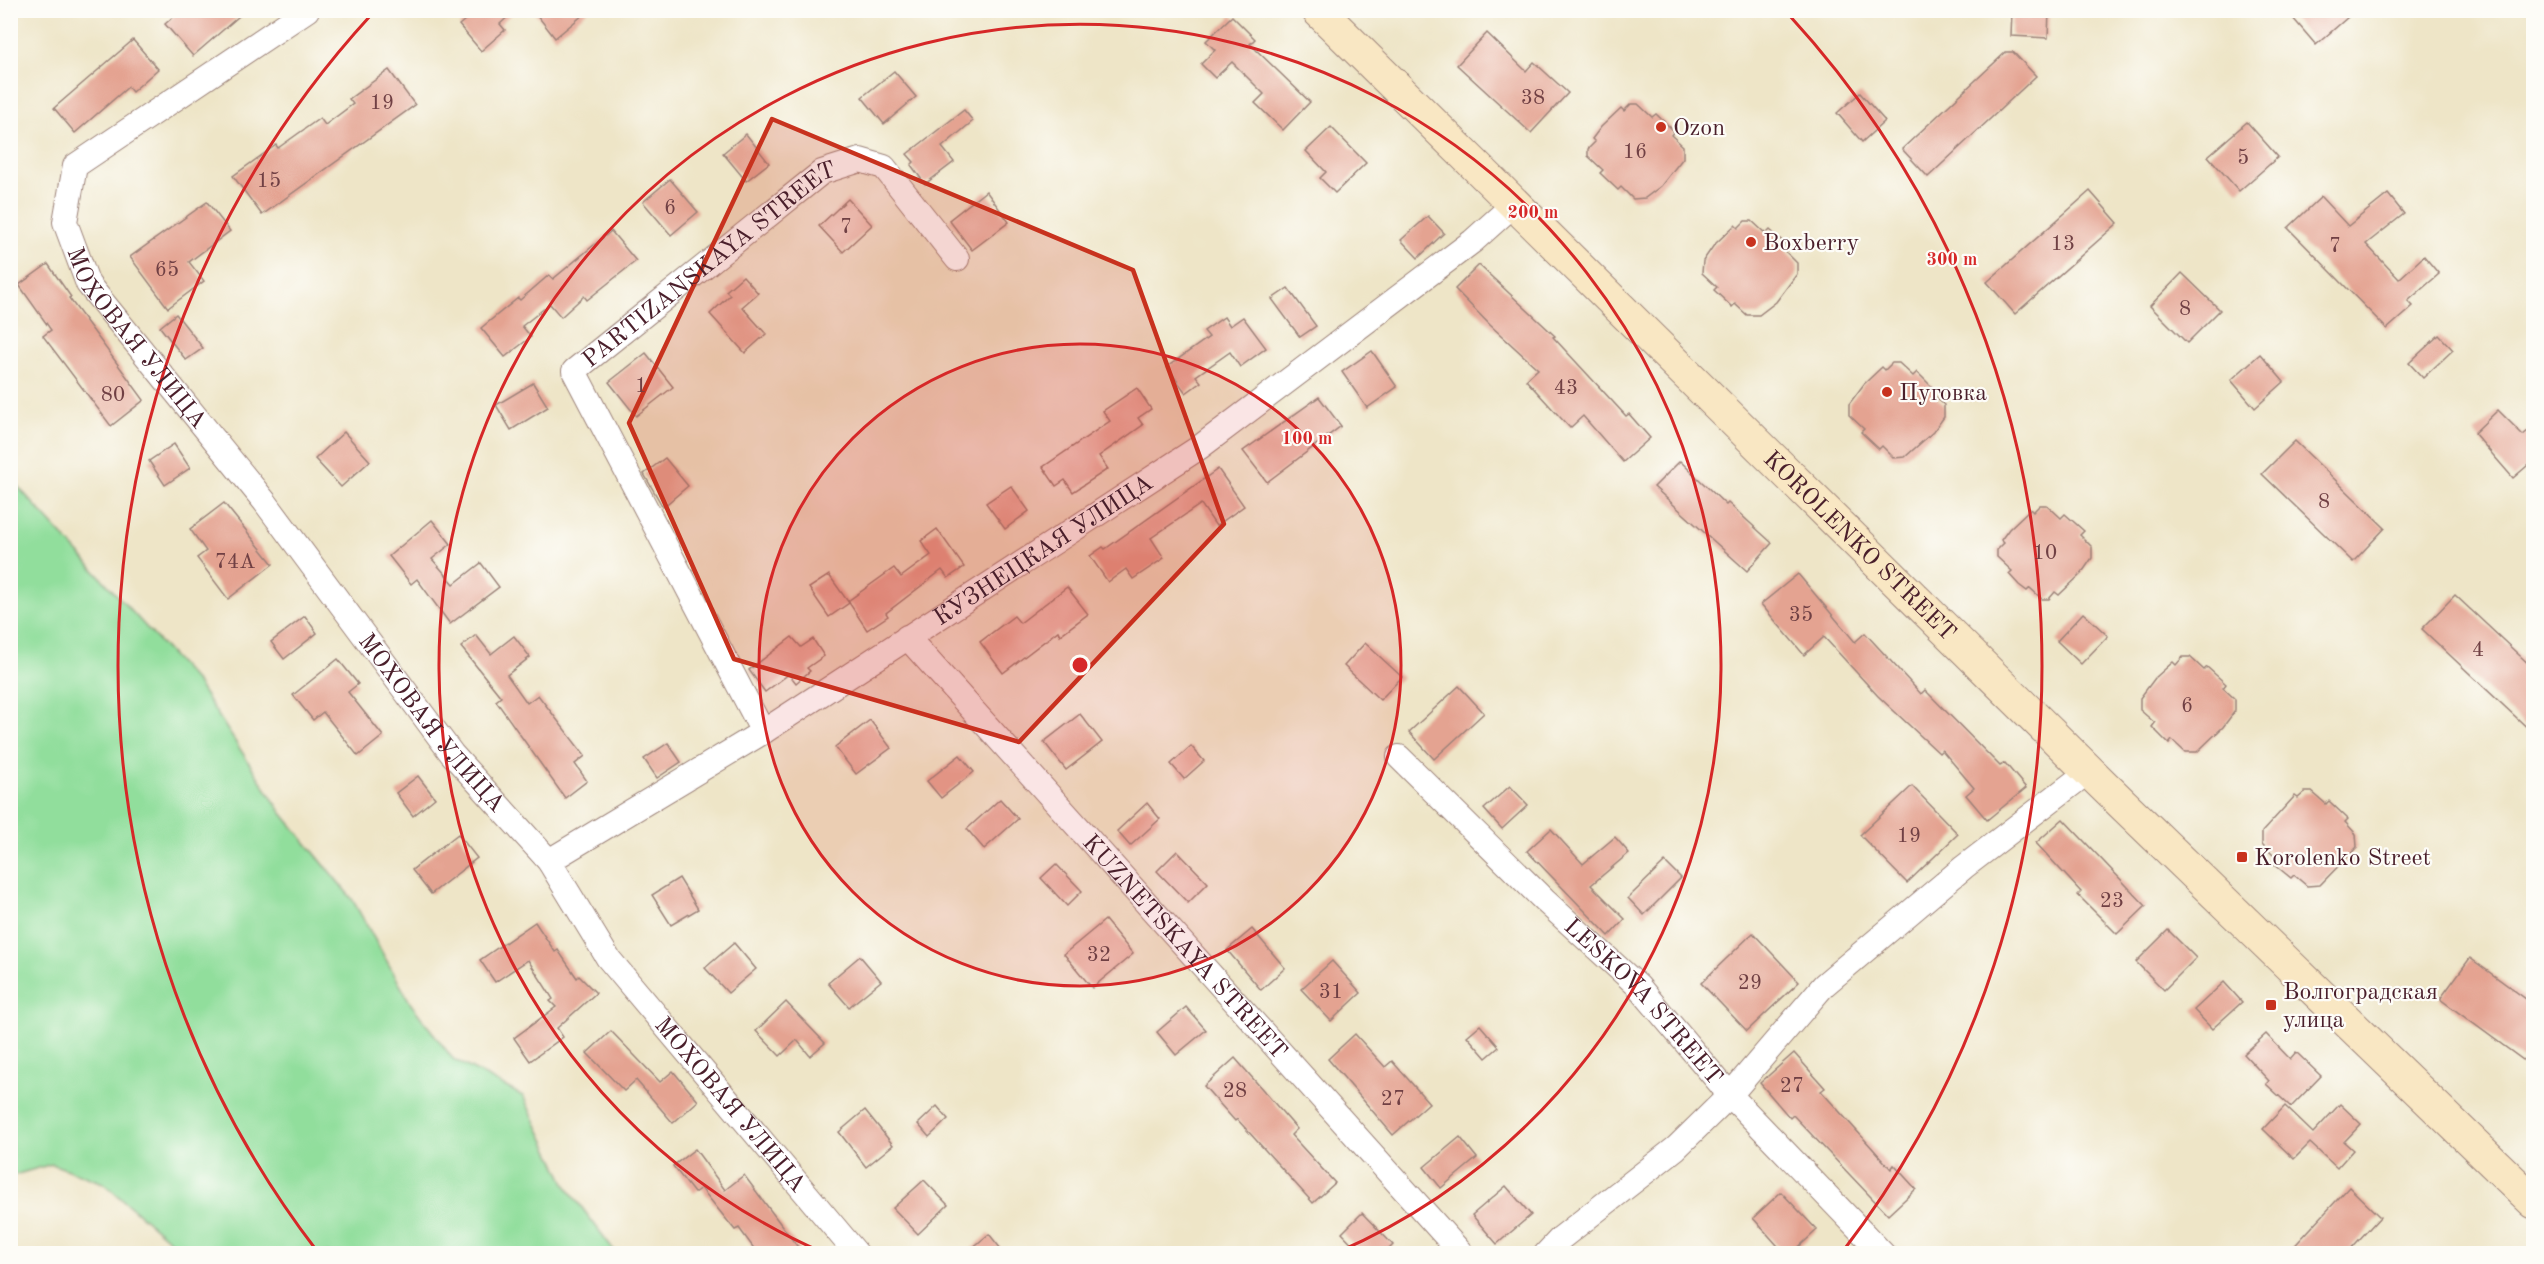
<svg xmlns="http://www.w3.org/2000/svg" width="2544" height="1264" font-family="'Old Standard TT',serif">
<rect width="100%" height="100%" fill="#fdfcf7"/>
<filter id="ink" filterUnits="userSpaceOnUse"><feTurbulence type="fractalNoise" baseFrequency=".0167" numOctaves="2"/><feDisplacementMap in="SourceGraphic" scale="12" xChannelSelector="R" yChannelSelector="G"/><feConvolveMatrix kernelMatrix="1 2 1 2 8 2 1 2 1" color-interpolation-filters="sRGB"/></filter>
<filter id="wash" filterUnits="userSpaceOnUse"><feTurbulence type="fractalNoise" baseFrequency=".008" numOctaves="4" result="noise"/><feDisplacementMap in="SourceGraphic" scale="24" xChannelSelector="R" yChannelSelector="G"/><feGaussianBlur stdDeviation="1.35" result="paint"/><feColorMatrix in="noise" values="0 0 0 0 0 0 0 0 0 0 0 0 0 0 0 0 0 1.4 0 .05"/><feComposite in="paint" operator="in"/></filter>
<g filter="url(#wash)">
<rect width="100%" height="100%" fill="#eee5c7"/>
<!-- green -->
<polygon fill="#91de9c" stroke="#6e7e64" stroke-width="1.5" points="11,479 197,683 281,812 352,899 411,1004 453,1059 523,1096 568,1189 616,1253 184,1253 103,1183 52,1164 11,1176"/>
<g id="blocks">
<!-- building -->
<g fill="#e4a391">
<polygon points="181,10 246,10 193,56 165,24"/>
<polygon points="477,10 515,10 500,24 505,30 481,51 459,25"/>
<polygon points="533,10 589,10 555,38"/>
<polygon points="2012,10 2049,10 2048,38 2011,36"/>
<polygon points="2286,10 2356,10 2316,45"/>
<polygon points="1232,16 1255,39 1250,44 1310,102 1283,130 1255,103 1264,94 1232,62 1215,78 1201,64 1215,50 1206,41"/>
<polygon points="1487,33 1526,71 1534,62 1568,93 1531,133 1457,65"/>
<polygon points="133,40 158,69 132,92 128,87 75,133 54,108"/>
<polygon points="2006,52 2013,52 2036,76 1928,177 1902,149"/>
<polygon points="389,70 415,105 262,215 233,176 276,145 278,148 320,118 325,125 353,104 349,99"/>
<polygon points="894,71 916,97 884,124 862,97"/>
<polygon points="1860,93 1885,121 1862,142 1837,113"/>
<polygon points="1631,104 1638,104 1652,117 1656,114 1674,131 1671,135 1683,146 1683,158 1661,186 1645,198 1633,199 1621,187 1618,190 1600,173 1603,170 1588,156 1588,149 1595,142 1592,139 1601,127 1621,108 1624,111"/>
<polygon points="964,110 973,121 942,147 954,162 925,184 911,165 914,162 907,154"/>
<polygon points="2247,122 2278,157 2239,191 2208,156"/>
<polygon points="1331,127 1366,163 1335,193 1320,178 1326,172 1306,151"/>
<polygon points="746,134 769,163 746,181 723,153"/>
<polygon points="670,179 698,212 671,235 643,202"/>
<polygon points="986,191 1009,222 972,250 949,220"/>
<polygon points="2090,191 2118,223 2015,314 1987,282"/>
<polygon points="2388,194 2404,214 2366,244 2399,279 2424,256 2439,274 2408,301 2413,306 2387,329 2288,228 2321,197 2348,226"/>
<polygon points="848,199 872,225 843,252 819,226"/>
<polygon points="207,202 230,231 189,262 204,281 168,308 130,257"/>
<polygon points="1428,216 1444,233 1418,258 1401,240"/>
<polygon points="1745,221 1752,221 1766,234 1770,230 1789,247 1785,251 1797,263 1797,274 1776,302 1759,315 1747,315 1735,304 1732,307 1714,290 1717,287 1702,273 1703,261 1714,245 1735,225 1738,228"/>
<polygon points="611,231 636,261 587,300 584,296 561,317 550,304 522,326 531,337 505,357 481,328 518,298 520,300 549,275 553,279"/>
<polygon points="48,264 71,297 69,298 144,400 111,426 43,336 51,330 19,285"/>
<polygon points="1479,265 1555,336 1553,337 1626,416 1629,414 1650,438 1623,462 1583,416 1570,428 1526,380 1538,369 1490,325 1455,289"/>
<polygon points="2182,273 2220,310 2187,343 2150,306"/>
<polygon points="743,276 758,293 742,307 766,334 745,353 710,314 730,295 726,291"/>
<polygon points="1288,288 1316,326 1300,337 1272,299"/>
<polygon points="176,314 203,348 186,360 160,327"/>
<polygon points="1224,317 1230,326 1243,317 1266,348 1240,367 1230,352 1196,376 1201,382 1186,393 1167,367 1209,337 1204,331"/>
<polygon points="2439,335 2453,350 2423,378 2409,363"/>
<polygon points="1372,351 1397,387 1367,408 1342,372"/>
<polygon points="646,353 673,387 636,416 609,382"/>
<polygon points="2260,354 2284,382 2255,408 2231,380"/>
<polygon points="1892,363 1899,363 1913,376 1917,372 1935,390 1932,393 1944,405 1944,417 1933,432 1905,457 1894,458 1882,446 1879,449 1861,432 1864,429 1849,415 1849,404 1864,384 1882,367 1885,370"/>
<polygon points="533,383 548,407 511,430 496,405"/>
<polygon points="1137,388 1151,409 1138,418 1143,425 1099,456 1108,469 1073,492 1065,480 1056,486 1043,467 1110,421 1103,411"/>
<polygon points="1319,397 1341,426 1267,482 1243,451"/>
<polygon points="2498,410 2523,435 2534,426 2534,460 2513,478 2474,433"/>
<polygon points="344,432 370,461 341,487 315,459"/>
<polygon points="2295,441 2385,528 2353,562 2262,474"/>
<polygon points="174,444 190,468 165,485 149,461"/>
<polygon points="665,458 688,486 663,507 644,474"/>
<polygon points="1680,461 1726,505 1728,503 1772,543 1747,571 1654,487"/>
<polygon points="1218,469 1244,506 1216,526 1201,504 1151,538 1164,558 1133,579 1126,569 1108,582 1090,556 1103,547 1105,549"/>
<polygon points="1011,486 1029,511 1005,529 986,503"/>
<polygon points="224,503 273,564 228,599 197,558 206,551 190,529"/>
<polygon points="2040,505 2047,505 2061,518 2065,514 2084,531 2080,535 2092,547 2092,558 2081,574 2059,595 2055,592 2049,599 2042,599 2030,588 2027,591 2019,585 2009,574 2012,571 1997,557 1997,550 2004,543 2001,540 2009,529 2030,509 2033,512"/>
<polygon points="432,520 451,544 432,559 454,584 481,563 499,587 450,624 417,579 411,584 389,556"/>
<polygon points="937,529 964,567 948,578 942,570 886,613 888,616 867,630 848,601 894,568 901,577 931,555 921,541"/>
<polygon points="1798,574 1855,642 1865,633 1921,694 1925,690 2000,766 2005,763 2026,788 1987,820 1966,795 1974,788 1942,750 1939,753 1878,696 1824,637 1804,655 1761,604"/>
<polygon points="829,575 849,603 829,617 809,588"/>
<polygon points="1067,587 1088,614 1060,635 1058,631 1003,673 980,642 1014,616 1020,623"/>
<polygon points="2455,595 2534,669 2534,734 2422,629"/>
<polygon points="2083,613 2108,636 2081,664 2057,641"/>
<polygon points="305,616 317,633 284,659 271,642"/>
<polygon points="476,635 491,654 514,636 530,657 507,675 527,703 538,695 585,756 575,764 587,781 565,798 496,701 501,697 461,647"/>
<polygon points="792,637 801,647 813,639 824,656 807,668 810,671 796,683 789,674 765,692 749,670"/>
<polygon points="1365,643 1402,677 1380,700 1344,666"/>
<polygon points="2183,657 2190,657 2204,670 2207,667 2226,684 2223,688 2235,699 2235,711 2223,727 2197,752 2185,752 2172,740 2169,744 2152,727 2155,723 2140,710 2140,698 2155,678 2173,662 2176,665"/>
<polygon points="338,659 358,684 348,692 383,736 358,756 323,712 313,720 293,695"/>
<polygon points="1459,686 1484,713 1434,759 1409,732"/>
<polygon points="1080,714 1102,742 1066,770 1044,742"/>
<polygon points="870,720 891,748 856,774 835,747"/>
<polygon points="668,743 681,762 657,778 644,759"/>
<polygon points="1191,746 1204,761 1184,779 1171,764"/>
<polygon points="960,755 974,772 941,798 927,781"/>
<polygon points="418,776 435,798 413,816 396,793"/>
<polygon points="1510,786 1528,805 1502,829 1484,809"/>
<polygon points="1912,786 1958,834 1907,883 1860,835"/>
<polygon points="2305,792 2312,792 2326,804 2329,801 2348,819 2345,822 2356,834 2357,847 2320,885 2307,886 2294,875 2291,878 2275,865 2276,858 2262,844 2262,832 2295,796 2298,798"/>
<polygon points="1000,799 1018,819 984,849 967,829"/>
<polygon points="1147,803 1160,819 1130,846 1117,831"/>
<polygon points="2063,819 2146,906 2117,934 2078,895 2081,892 2036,843"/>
<polygon points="1551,829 1583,864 1615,837 1629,853 1591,885 1625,919 1609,936 1527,851"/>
<polygon points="458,834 477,858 431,894 412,870"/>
<polygon points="1177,851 1208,883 1188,903 1157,871"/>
<polygon points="1665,862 1681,878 1644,915 1628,898"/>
<polygon points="1056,864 1082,891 1067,906 1041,878"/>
<polygon points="679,878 698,909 671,925 652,895"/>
<polygon points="1105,920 1133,954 1092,988 1064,954"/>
<polygon points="535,922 555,952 558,950 577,978 579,976 596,993 557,1028 563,1037 530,1061 514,1038 556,1007 550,1001 553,999 528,960 495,982 480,960"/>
<polygon points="1252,929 1285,968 1261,990 1227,950"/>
<polygon points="2168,930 2196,958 2164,990 2136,962"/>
<polygon points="1753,933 1799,982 1747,1031 1701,983"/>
<polygon points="734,943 756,969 728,993 705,968"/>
<polygon points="860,956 881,981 849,1007 828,983"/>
<polygon points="2470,958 2534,1005 2534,1068 2440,999"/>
<polygon points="1332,961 1361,993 1331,1021 1301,989"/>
<polygon points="2224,982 2242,1002 2212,1029 2194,1010"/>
<polygon points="786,1002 825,1043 810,1056 797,1040 780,1056 756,1031"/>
<polygon points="1186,1007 1206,1030 1176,1055 1157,1032"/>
<polygon points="1480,1025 1499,1047 1486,1058 1467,1036"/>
<polygon points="611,1031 660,1082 673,1071 698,1101 673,1123 636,1080 624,1091 587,1053"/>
<polygon points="1355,1034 1385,1067 1392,1061 1429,1103 1393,1135 1328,1059"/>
<polygon points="2266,1034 2290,1059 2296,1052 2321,1076 2291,1107 2266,1084 2269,1081 2244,1054"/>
<polygon points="1794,1053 1825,1088 1821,1091 1891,1169 1894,1165 1916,1189 1888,1215 1793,1115 1790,1118 1760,1083"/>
<polygon points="1235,1058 1297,1129 1291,1135 1335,1183 1313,1203 1237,1119 1235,1121 1204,1086"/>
<polygon points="2340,1104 2361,1124 2344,1142 2353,1150 2337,1168 2310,1143 2294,1159 2263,1129 2285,1106 2313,1133"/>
<polygon points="937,1106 948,1119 929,1137 918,1124"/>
<polygon points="865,1110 893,1145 866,1167 839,1132"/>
<polygon points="1460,1137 1477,1158 1441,1188 1424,1167"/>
<polygon points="695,1149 725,1190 744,1175 803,1254 758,1254 739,1228 735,1230 701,1188 694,1193 673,1166"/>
<polygon points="924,1180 948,1205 918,1234 893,1208"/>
<polygon points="1506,1186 1531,1215 1497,1244 1472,1215"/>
<polygon points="2349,1187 2380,1217 2346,1254 2287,1254"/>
<polygon points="1781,1192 1817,1230 1791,1254 1785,1254 1753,1218"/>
<polygon points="1362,1213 1393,1245 1384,1254 1362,1254 1342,1233"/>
<polygon points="989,1234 1005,1254 965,1254"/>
</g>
</g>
</g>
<g filter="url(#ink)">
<use href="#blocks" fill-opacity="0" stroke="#9c8279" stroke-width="1.5"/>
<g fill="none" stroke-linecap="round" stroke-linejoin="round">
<defs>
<g id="street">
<path id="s1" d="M307 10 75 166 65 222 88 284 265 502 452 754 549 861 608 958 857 1254"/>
<path id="s2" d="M907 637 1462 1254"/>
<path id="s3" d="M763 732 574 371 822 172 860 160 884 167 957 259"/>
<path id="s4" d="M1399 757 1544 900 1638 986 1730 1095 1883 1254"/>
<path id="s5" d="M549 861 763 732 1200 447 1473 241 1513 205"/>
<polyline points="1546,1254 1561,1238 1676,1148 1730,1095 1824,985 1964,867 2089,771"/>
</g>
<g id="secondary">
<path id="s6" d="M1318 10 2103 785 2534 1202"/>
</g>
</defs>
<!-- street casing -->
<use href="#street" stroke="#9c8279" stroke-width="26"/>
<!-- secondary casing -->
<use href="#secondary" stroke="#9c8279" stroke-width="35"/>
<!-- street -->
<use href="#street" stroke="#fff" stroke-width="24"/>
<!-- secondary -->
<use href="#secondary" stroke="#f9e7c3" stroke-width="33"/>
</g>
</g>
<!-- marked area -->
<path fill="#c8321e" fill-opacity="0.2" stroke="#c8321e" stroke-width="4.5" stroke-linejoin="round" d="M772 119 1133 270 1224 524 1019 742 734 659 629 423Z"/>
<!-- distance rings -->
<circle cx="1080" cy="665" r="321" fill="#d62828" fill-opacity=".12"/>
<g fill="none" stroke="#d62828" stroke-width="3">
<circle cx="1080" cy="665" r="321"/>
<path d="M824 1253A641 641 0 1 1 1336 1253"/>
<path d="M317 1251A962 962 0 0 1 371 15M1789 15A962 962 0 0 1 1843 1251"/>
</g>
<!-- markers -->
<g fill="#c8321e" stroke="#fdfcf7" stroke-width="2">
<circle cx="1661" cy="127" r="6"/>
<circle cx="1751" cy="242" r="6"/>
<circle cx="1887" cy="392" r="6"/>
<rect x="2236" y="851" width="12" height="12" rx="3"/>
<rect x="2265" y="999" width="12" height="12" rx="3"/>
</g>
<g text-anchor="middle" stroke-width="4.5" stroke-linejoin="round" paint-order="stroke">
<!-- number labels -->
<g font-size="21" fill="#704044">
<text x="1533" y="104">38</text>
<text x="382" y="109">19</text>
<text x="1635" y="158">16</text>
<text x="2243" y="164">5</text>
<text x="269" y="187">15</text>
<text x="670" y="214">6</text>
<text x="846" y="233">7</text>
<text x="2063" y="250">13</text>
<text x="2335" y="252">7</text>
<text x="167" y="276">65</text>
<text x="2185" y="315">8</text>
<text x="641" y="392">1</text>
<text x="1566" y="394">43</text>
<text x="113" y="401">80</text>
<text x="2324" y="508">8</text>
<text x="2045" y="559">10</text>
<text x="235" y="568">74А</text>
<text x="1801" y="621">35</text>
<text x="2478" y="656">4</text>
<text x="2187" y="712">6</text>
<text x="1909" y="842">19</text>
<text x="2112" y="907">23</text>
<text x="1099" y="961">32</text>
<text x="1750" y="989">29</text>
<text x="1331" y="998">31</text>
<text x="1792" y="1092">27</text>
<text x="1235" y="1097">28</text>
<text x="1393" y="1105">27</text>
</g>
<!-- poi labels -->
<g font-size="24" fill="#4a1f2b" stroke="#fdfcf7" text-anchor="start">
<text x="1673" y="135">Ozon</text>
<text x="1763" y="250">Boxberry</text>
<text x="1899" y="400">Пуговка</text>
<text x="2254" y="865">Korolenko Street</text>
<text x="2283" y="999">Волгоградская<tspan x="2283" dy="28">улица</tspan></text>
</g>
<!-- street labels -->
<g font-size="24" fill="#4a1f2b" stroke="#fdfcf7">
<text dy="8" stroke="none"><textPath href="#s3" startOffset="580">PARTIZANSKAYA STREET</textPath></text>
<text dy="8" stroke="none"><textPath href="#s1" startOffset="474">МОХОВАЯ УЛИЦА</textPath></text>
<text dy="8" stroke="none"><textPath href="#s6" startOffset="762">KOROLENKO STREET</textPath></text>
<text dy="8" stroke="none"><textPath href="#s5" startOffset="584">КУЗНЕЦКАЯ УЛИЦА</textPath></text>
<text dy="8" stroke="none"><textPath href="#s1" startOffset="960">МОХОВАЯ УЛИЦА</textPath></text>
<text dy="8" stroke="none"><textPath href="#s2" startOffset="416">KUZNETSKAYA STREET</textPath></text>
<text dy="8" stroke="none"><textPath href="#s4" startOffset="346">LESKOVA STREET</textPath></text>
<text dy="8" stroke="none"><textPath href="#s1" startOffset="1446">МОХОВАЯ УЛИЦА</textPath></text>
</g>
</g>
<circle cx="1080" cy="665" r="9" fill="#d62828" stroke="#fdfcf7" stroke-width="3"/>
<g font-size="18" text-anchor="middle" font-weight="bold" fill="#d62828" stroke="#fdfcf7" stroke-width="4.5" stroke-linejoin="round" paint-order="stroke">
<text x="1533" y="218">200 m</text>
<text x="1952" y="265">300 m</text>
<text x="1307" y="444">100 m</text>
</g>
<!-- margin -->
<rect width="2544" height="1264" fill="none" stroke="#fdfcf7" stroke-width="36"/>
</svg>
